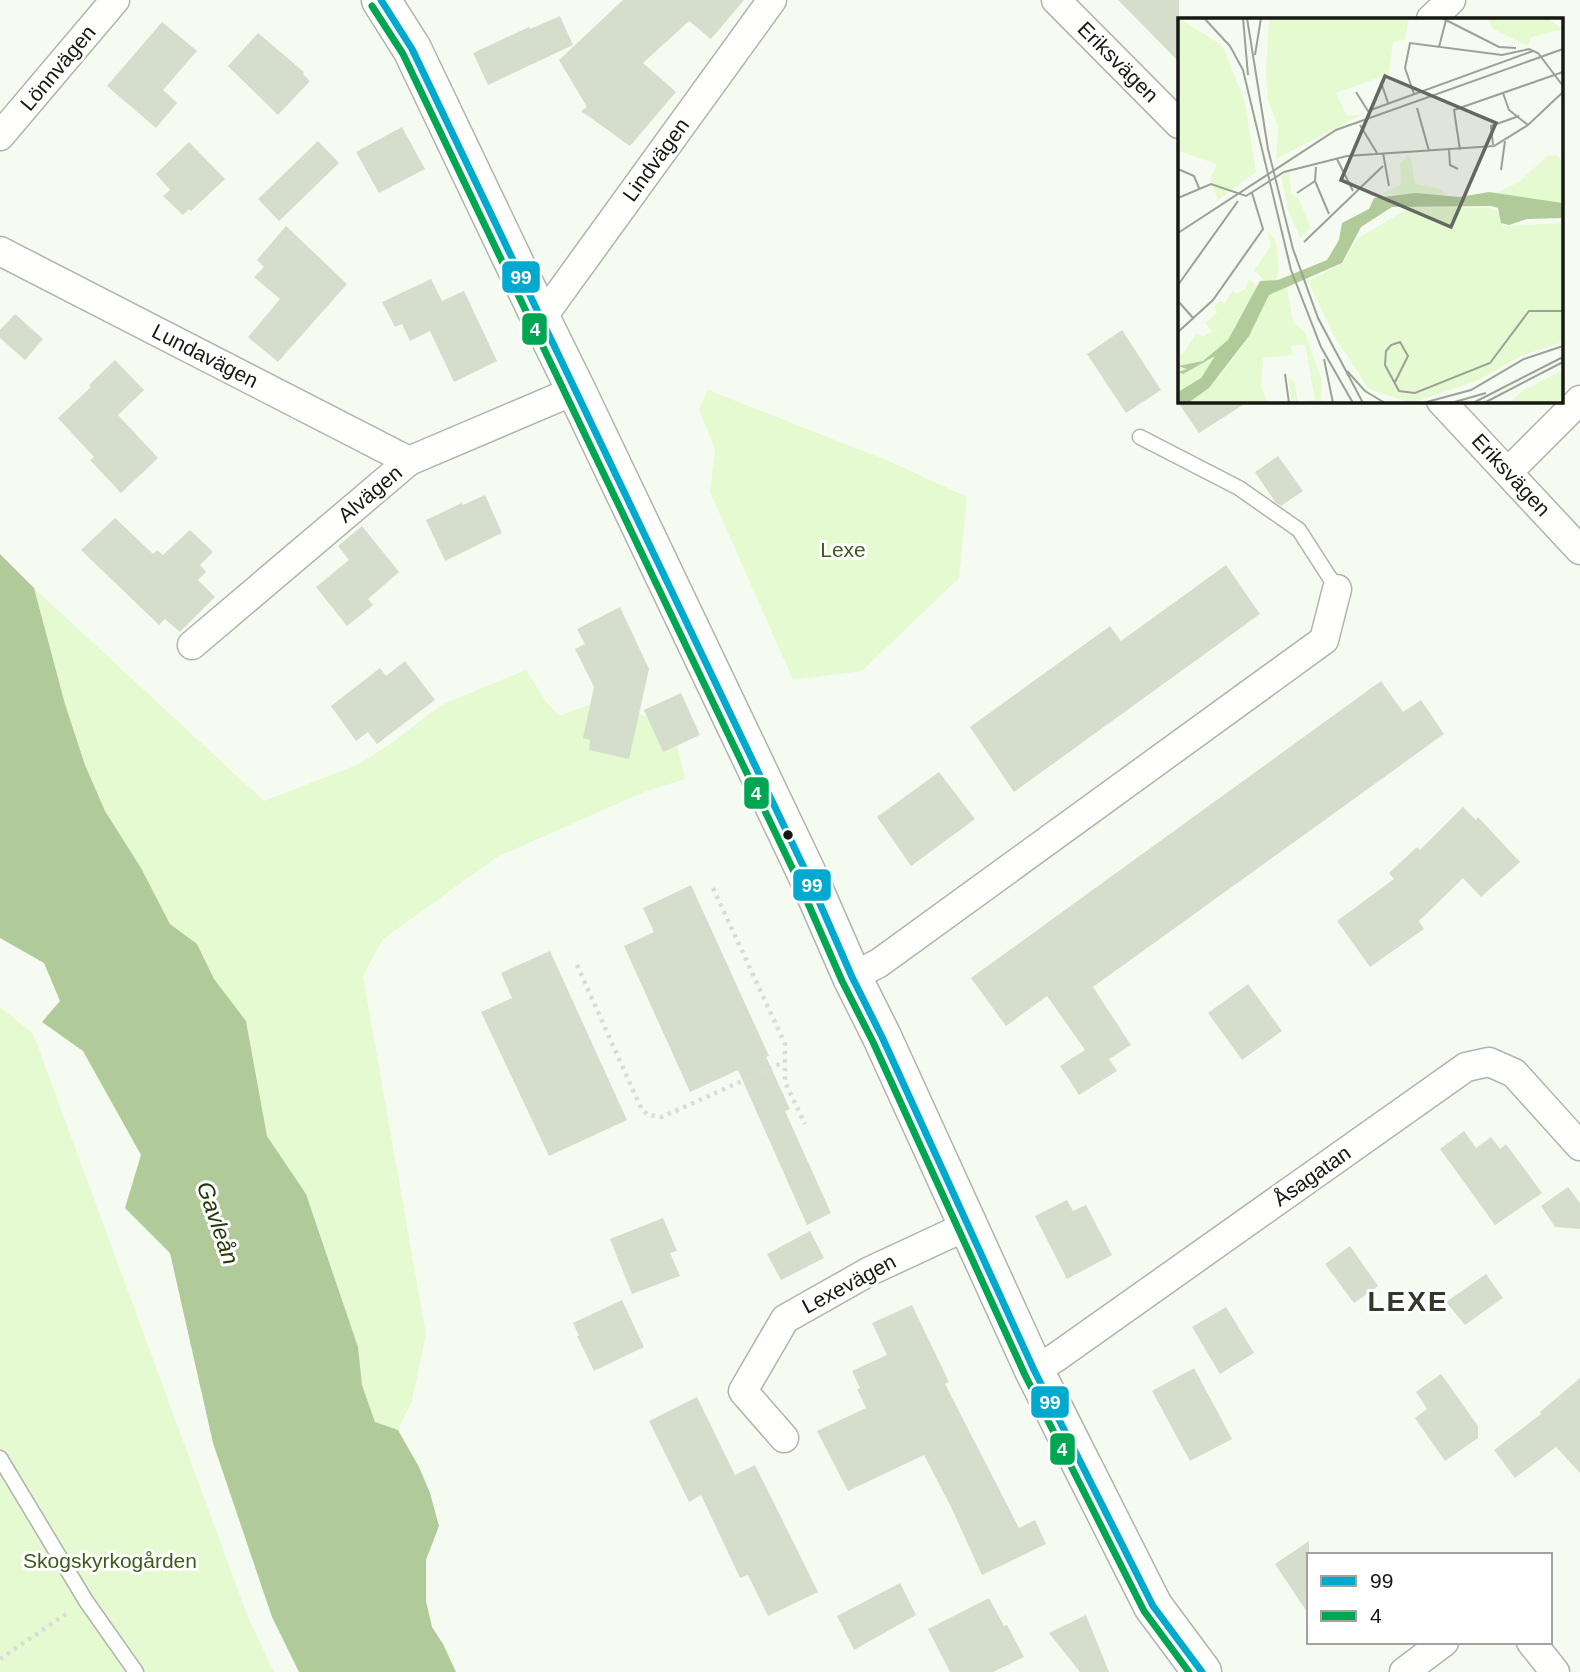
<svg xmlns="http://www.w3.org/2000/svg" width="1580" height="1672" font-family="Arial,sans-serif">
<rect width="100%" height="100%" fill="#f6fbf1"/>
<!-- green -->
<g fill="#e6fad2">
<polygon points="708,390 889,461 967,497 959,578 862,671 793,680 710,492 715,449 699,410"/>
<polygon points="34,588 264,801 359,764 390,744 441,705 526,670 545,700 559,716 614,696 642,715 672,723 685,779 644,792 497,857 383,939 363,976 426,1334 412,1401 398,1430 375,1422 362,1385 358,1347 306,1194 267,1136 246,1021 214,979 197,944 170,924 141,868 105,811 85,765 65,704"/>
<polygon points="0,1007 33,1033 248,1617 274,1672 0,1672"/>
</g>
<!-- water -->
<polygon fill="#b1ca9a" points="0,554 34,588 65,704 85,765 105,811 141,868 170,924 197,944 214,979 246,1021 267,1136 306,1194 358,1347 362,1385 375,1422 398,1430 419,1467 430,1493 439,1526 426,1560 426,1601 432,1627 443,1644 456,1672 299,1672 272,1617 213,1443 170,1253 125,1208 141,1155 83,1051 42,1022 60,1001 44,963 0,938"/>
<!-- building -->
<g fill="#d5decd">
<polygon points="623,0 744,0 711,39 689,21 643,63 676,92 630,146 581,111 587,107 559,60"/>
<polygon points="1118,0 1179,0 1179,62"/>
<polygon points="560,16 573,45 488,85 473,53 529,27 530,29"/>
<polygon points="162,22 197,51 163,90 177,103 156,128 107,86"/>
<polygon points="258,33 304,72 303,74 310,81 278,115 228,66"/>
<polygon points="402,127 425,169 379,193 356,152"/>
<polygon points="318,141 339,163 279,221 258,199"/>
<polygon points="189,142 225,179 191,211 189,209 183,215 163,196 170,190 156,174"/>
<polygon points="286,226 347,284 278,362 248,337 280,299 254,277 264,267 257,260"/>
<polygon points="431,279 442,301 464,291 497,361 454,382 430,331 410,341 402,324 395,327 382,302"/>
<polygon points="15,314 43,339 25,360 0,338 0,330"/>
<polygon points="1122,330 1161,390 1126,413 1087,354"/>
<polygon points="115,360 144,390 118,415 158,458 121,493 90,460 94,457 58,418 91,387 89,385"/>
<polygon points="1177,401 1249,401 1199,433"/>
<polygon points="1278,456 1303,491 1281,506 1275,502 1255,472"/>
<polygon points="485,495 502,533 445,561 426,520 462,503 463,505"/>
<polygon points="115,518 153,554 157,550 163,555 190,530 213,552 200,565 206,572 198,580 215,597 180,632 165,619 159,625 81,550"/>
<polygon points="362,526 399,572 368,599 373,605 347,626 316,587 349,560 338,546"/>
<polygon points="1226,565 1260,614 1014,792 970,727 1110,626 1121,641"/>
<polygon points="620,607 649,669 629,759 589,750 590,740 583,738 594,687 575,649 585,644 577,629"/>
<polygon points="405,661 435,700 377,744 368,732 356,741 331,706 380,668 386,676"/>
<polygon points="1381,681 1403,712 1421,700 1444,734 1093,987 1131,1045 1109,1059 1117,1071 1079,1095 1060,1066 1085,1050 1047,996 1006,1026 971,978"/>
<polygon points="681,693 700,735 663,752 644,710"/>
<polygon points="939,772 975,819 911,866 877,817"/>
<polygon points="1463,807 1476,820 1478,817 1520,862 1481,897 1463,878 1419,921 1424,929 1370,967 1337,921 1394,879 1389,873 1417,847 1420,850"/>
<polygon points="691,885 769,1056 766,1057 790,1109 785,1111 831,1213 807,1225 738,1070 690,1092 624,946 654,932 643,908"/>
<polygon points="550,951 627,1120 549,1156 481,1012 512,998 501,973"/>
<polygon points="1248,984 1282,1031 1242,1060 1208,1013"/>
<polygon points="1464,1131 1476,1148 1491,1137 1500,1149 1506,1144 1542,1193 1495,1225 1440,1149"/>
<polygon points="1568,1187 1580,1203 1580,1229 1555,1227 1541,1206"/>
<polygon points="1067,1200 1073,1211 1086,1205 1112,1255 1067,1279 1035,1216"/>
<polygon points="663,1218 677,1251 670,1253 680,1276 632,1294 610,1239"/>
<polygon points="810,1231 824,1258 781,1280 767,1254"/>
<polygon points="1350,1246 1378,1286 1354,1303 1325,1264"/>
<polygon points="1486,1274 1503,1298 1465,1325 1446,1302"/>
<polygon points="622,1300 644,1347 594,1371 577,1336 579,1336 573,1323"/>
<polygon points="912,1305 949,1382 945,1384 1019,1528 1035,1520 1046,1544 982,1575 952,1509 924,1455 848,1491 817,1431 866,1408 857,1389 860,1388 852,1371 887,1355 872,1323"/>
<polygon points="1226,1307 1254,1353 1220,1374 1192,1327"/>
<polygon points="1194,1368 1232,1439 1190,1461 1152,1391"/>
<polygon points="1441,1374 1478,1426 1478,1438 1445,1461 1415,1418 1427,1409 1416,1392"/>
<polygon points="1580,1378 1580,1473 1556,1447 1515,1478 1494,1450 1541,1414 1540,1412"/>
<polygon points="697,1397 735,1475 755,1465 818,1592 768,1616 748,1575 740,1578 701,1495 689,1502 649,1421"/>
<polygon points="1309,1541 1309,1615 1275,1564"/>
<polygon points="900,1583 916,1615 854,1650 837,1616"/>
<polygon points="989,1598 1004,1626 1007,1625 1024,1657 993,1672 950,1672 928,1629"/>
<polygon points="1086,1615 1109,1672 1080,1672 1049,1633"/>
</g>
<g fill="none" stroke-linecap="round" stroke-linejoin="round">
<defs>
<g id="lane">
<polyline points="1140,437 1239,488 1299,530 1337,589"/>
<polyline points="0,1458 86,1601 136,1672"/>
</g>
<g id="street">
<polyline points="1056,0 1179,124"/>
<polyline points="1431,19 1451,0"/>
<polyline points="0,136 115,0"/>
<polyline points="0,251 409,461"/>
<polyline points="541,319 772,0"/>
<polyline points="1441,401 1580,550"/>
<polyline points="1508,472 1580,400"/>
<polyline points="192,645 409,461 576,390"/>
<polyline points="852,977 879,963 1324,640 1337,589"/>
<polyline points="1034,1370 1055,1358 1466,1067 1489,1062 1514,1073 1580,1146"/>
<polyline points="784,1438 743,1391 785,1319 870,1271 954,1232 968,1223"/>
<polyline points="1531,1642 1555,1672"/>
<polyline points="1404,1672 1444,1642"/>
</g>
<polyline id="secondary" points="381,0 412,49 541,319 576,390 807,874 852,977 882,1037 1034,1370 1153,1606 1202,1672"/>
</defs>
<!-- lane casing -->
<use href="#lane" stroke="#b0b4ad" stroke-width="17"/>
<!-- street casing -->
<use href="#street" stroke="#b0b4ad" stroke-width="31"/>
<!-- secondary casing -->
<use href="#secondary" stroke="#b0b4ad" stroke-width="41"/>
<!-- path -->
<g stroke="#dbdcda" stroke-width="4.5" stroke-dasharray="3.5 5" stroke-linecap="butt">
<polyline points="713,888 785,1044 785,1082 805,1124"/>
<polyline points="577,965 641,1108 648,1115 662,1117 784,1062"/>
<polyline points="0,1659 66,1614"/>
</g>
<!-- lane -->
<use href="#lane" stroke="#fefefd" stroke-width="14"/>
<!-- street -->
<use href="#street" stroke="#fefefd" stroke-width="28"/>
<!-- secondary -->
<use href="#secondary" stroke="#fefefd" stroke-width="38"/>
<defs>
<polyline id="bus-1" points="381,0 412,49 807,874 852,977 882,1037 1034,1370 1153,1606 1202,1672"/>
<polyline id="bus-2" points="372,6 403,54 797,878 842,981 873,1042 1025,1375 1144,1611 1189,1672"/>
</defs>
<!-- bus-1 casing -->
<use href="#bus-1" stroke="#fff" stroke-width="12"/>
<!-- bus-2 casing -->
<use href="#bus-2" stroke="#fff" stroke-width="12"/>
<!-- bus-1 -->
<use href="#bus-1" stroke="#00a9ce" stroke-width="7"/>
<!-- bus-2 -->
<use href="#bus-2" stroke="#00a651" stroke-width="7"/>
</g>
<!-- markers -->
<circle fill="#161913" stroke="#fff" stroke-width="2.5" cx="788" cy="835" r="6"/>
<g text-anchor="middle" stroke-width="6" stroke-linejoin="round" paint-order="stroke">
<!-- street labels -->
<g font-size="21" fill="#161913" stroke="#fff">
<text transform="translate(1118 62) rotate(45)" y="7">Eriksvägen</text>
<text transform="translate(58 68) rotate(-50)" y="7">Lönnvägen</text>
<text transform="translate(656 160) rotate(-54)" y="7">Lindvägen</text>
<text transform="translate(205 356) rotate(27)" y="7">Lundavägen</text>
<text transform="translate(1511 475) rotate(47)" y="7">Eriksvägen</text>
<text transform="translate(370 494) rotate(-40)" y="7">Alvägen</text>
<text transform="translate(1312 1176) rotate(-35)" y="7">Åsagatan</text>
<text transform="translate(849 1284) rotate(-28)" y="7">Lexevägen</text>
</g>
<!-- park labels -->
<g font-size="21" fill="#3e5c17" stroke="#fff">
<text x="843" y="557">Lexe</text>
<text x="110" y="1568">Skogskyrkogården</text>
</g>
<!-- water labels -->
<g font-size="23" font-style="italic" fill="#253909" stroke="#fff">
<text transform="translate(218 1223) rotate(71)" y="8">Gavleån</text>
</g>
<!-- district labels -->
<g font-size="28" font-weight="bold" letter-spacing="2" fill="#31392b" stroke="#fff">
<text x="1408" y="1311">LEXE</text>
</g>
</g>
<!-- overview -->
<g transform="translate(1178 18)">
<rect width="385" height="385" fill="#f6fbf1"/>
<path d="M0 0 44 27 67 84 78 154 40 182 32 161 39 146 0 133ZM91 0H231L227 22 215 24 211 56 158 75 169 98 185 96 98 141 100 108 90 83 88 55ZM310 0H368L385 11 354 19 349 28 315 11ZM379 137 385 144V185L319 175 342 163 369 138ZM229 138 233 139 237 166 263 171 267 177 203 176 223 167 222 146ZM111 154 113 175 121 181 133 210 122 220 110 192 103 157ZM232 189 311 190 321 194 325 208 385 205V324L343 338 301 362 233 385 191 371 156 318 130 263 165 245 179 221ZM89 212 98 224 101 252 98 262 89 265 76 252 93 228ZM71 261 80 269 56 309 55 325 0 382V334L4 337 18 316 26 318 34 313 27 305 39 295 36 288 42 282 46 286 55 272 58 276 67 271ZM109 268 115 304 127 315 144 363 143 385H113L110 359 117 365 120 384 137 382 127 327H120L113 328 115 337 85 340 83 369 90 385H10L31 370 52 345 71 318 91 277ZM385 352V385H330L346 372Z" fill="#e6fad2"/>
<path d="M311 174 385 185V200L349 201 331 207 323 205 320 190 313 188 214 189 183 209 164 245 91 277 71 318 31 370 10 385H0V374L23 360 37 338 5 356 0 354 9 351 0 348 25 343 50 322 82 263 100 262 149 242 161 222 164 205 191 191 196 180 237 175 282 179Z" fill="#b1ca9a"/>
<path fill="none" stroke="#9ca198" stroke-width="2" d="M26 0 52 28 65 52 113 252 143 329 175 385M65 0 70 57M69 0 90 131 115 231 140 300 185 385M264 0 321 29 338 30M261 29 268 2M77 37 83 0M203 64 210 85M178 74 190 93 355 33M325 75 331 92 350 107M236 76 227 50 232 25 324 37 351 31 360 35 385 68M239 90 251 133M182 107 199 135M315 127 313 108 341 98M271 132 272 147 280 151M282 132 276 92 385 54M205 135 211 168M159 141 175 173M138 149 137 163 151 196M0 151 16 158 21 170M323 152 327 123M119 175 137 163M0 180 33 166 68 178 106 154 169 138 316 128 350 107 385 74M0 215 158 112 385 31M126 224 205 148M0 267 60 183M0 283 16 301M0 314 35 282 85 211 74 175M146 341 155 385M169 353 187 373 207 385M107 356 111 385M217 364 230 338 222 324 213 327 208 333 207 347 221 373 237 375 312 345 351 293H385M245 385 293 372 346 341 385 328M273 385 308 375M295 385 385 339M306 385 385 344"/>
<path fill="#646861" fill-opacity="0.15" stroke="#646861" stroke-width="3.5" d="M207 58 318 105 273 209 163 162Z"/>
<rect width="385" height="385" fill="none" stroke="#161913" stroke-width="3.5"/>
</g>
<g stroke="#fff" stroke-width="2.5">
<rect x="501" y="260" width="40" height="34" rx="7" fill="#00a9ce"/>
<rect x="521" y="312" width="27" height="34" rx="7" fill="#00a651"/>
<rect x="743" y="776" width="27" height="34" rx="7" fill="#00a651"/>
<rect x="792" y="868" width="40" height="34" rx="7" fill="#00a9ce"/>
<rect x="1030" y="1385" width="40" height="34" rx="7" fill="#00a9ce"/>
<rect x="1049" y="1432" width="27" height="34" rx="7" fill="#00a651"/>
</g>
<g font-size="19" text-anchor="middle" font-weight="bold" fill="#fff">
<text x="521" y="284">99</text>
<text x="535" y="336">4</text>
<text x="756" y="800">4</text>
<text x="812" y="892">99</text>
<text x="1050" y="1409">99</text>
<text x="1062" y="1456">4</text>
</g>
<!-- legend -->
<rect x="1307" y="1553" width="245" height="91" fill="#ffffff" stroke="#a2a3a1" stroke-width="2"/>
<rect x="1321" y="1576" width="35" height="10" fill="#00a9ce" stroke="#a2a3a1" stroke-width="2"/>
<text x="1370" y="1588" font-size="21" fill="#161913">99</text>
<rect x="1321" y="1611" width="35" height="10" fill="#00a651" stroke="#a2a3a1" stroke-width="2"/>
<text x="1370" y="1623" font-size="21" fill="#161913">4</text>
</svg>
